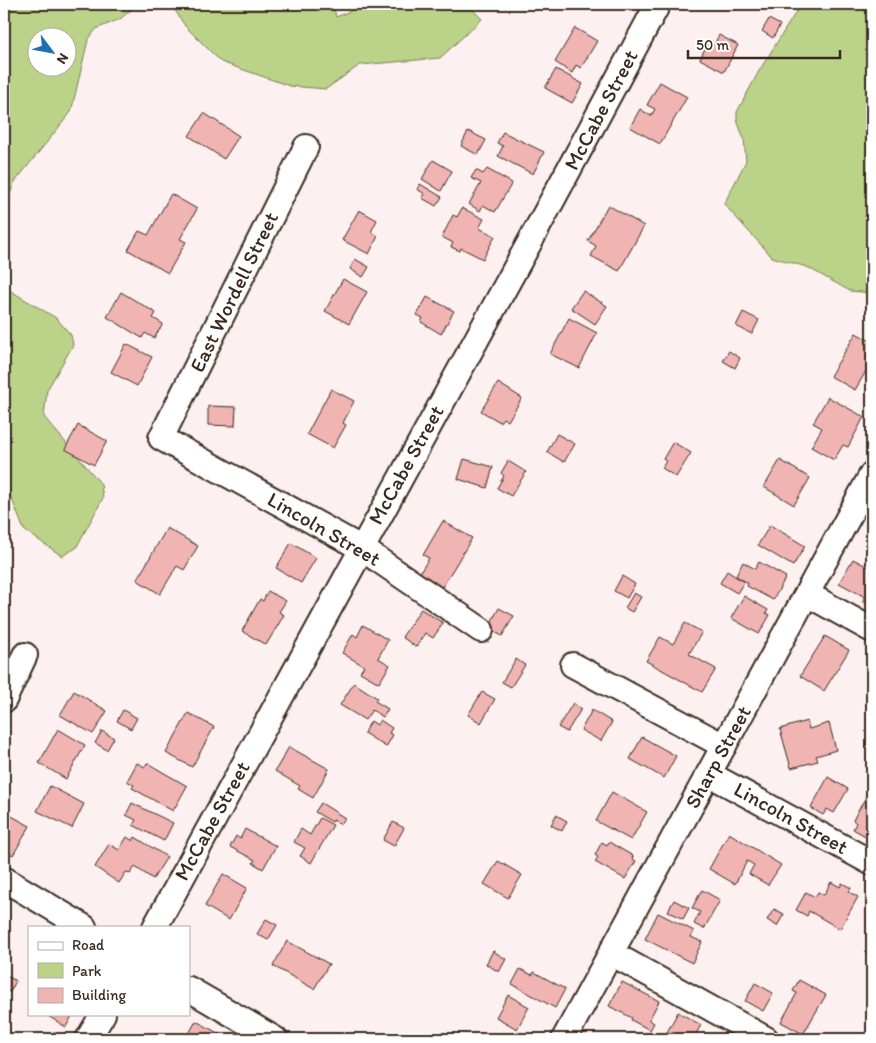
<svg xmlns="http://www.w3.org/2000/svg" width="876" height="1043" font-family="Itim,sans-serif">
<rect width="100%" height="100%" fill="#fcf0f0"/>
<filter id="ink" filterUnits="userSpaceOnUse"><feTurbulence type="fractalNoise" baseFrequency=".02" numOctaves="2"/><feDisplacementMap in="SourceGraphic" scale="10" xChannelSelector="R" yChannelSelector="G"/><feConvolveMatrix kernelMatrix="1 2 1 2 8 2 1 2 1" color-interpolation-filters="sRGB"/></filter>
<g filter="url(#ink)">
<!-- green -->
<g fill="#bbd389" stroke="#7b7e54" fill-rule="evenodd">
<path d="M4 4H138L120 19 96 29 88 40 71 112 14 183 4 211ZM38 38H68V68H38Z"/>
<polygon points="171,4 333,4 336,17 367,4 467,4 482,19 440,58 360,65 326,89 290,86 221,62 185,26"/>
<polygon points="801,4 872,4 872,293 850,291 807,267 772,257 724,204 746,161 744,139 737,120 737,112 759,71"/>
<polygon points="4,287 56,318 71,335 73,345 47,390 44,417 101,484 103,498 76,548 62,556 24,530 4,479"/>
</g>
<!-- building -->
<g fill="#f0b4b2" stroke="#3b2a1e">
<polygon points="769,19 780,25 773,38 762,31"/>
<polygon points="575,28 597,41 581,68 576,65 572,73 555,62"/>
<polygon points="719,35 738,45 724,72 700,59 708,42 714,45"/>
<polygon points="556,69 583,84 572,103 545,88"/>
<polygon points="660,82 687,97 660,144 630,127 640,109 651,116 655,109 647,105"/>
<polygon points="204,113 239,136 224,159 189,136"/>
<polygon points="468,131 486,140 478,155 461,146"/>
<polygon points="503,132 544,152 533,174 498,156 503,146 497,143"/>
<polygon points="433,160 452,171 441,191 422,179"/>
<polygon points="487,169 512,183 495,212 483,205 480,211 469,204 481,183 471,178 476,170 483,174"/>
<polygon points="420,184 442,197 436,206 422,198 425,194 417,189"/>
<polygon points="171,194 197,209 180,239 186,242 168,273 128,250 139,231 148,235"/>
<polygon points="608,205 644,226 619,271 591,256 596,246 588,241"/>
<polygon points="462,208 484,219 479,228 495,236 483,259 461,248 460,251 451,247 453,243 442,237 453,215 457,217"/>
<polygon points="359,210 377,220 371,232 378,236 369,254 342,240"/>
<polygon points="355,259 369,267 363,277 350,269"/>
<polygon points="343,279 367,292 349,324 325,311"/>
<polygon points="583,291 607,306 595,324 571,308"/>
<polygon points="121,292 156,313 153,318 163,324 154,338 145,333 142,338 107,317"/>
<polygon points="427,297 454,311 441,334 421,322 423,318 417,315"/>
<polygon points="743,312 759,320 752,334 736,326"/>
<polygon points="569,318 597,333 579,368 550,354"/>
<polygon points="856,333 872,342 872,361 855,390 830,376"/>
<polygon points="126,344 152,357 137,386 111,372"/>
<polygon points="729,351 740,358 735,368 723,361"/>
<polygon points="498,383 522,398 508,421 503,418 500,422 481,411"/>
<polygon points="331,389 354,401 343,423 346,425 333,448 307,434"/>
<polygon points="828,397 864,417 848,447 843,445 834,460 811,447 822,428 813,423"/>
<polygon points="208,406 236,407 235,426 208,425"/>
<polygon points="78,425 107,441 94,465 65,449"/>
<polygon points="557,434 575,444 564,462 547,452"/>
<polygon points="673,442 691,453 676,477 662,468 666,461 663,459"/>
<polygon points="464,459 493,467 487,488 458,479"/>
<polygon points="780,460 810,478 794,505 764,487"/>
<polygon points="508,461 526,472 511,496 497,488 504,476 501,473"/>
<polygon points="443,521 472,538 441,589 418,576 429,558 423,555"/>
<polygon points="770,525 805,546 793,566 758,545"/>
<polygon points="167,528 198,546 184,570 177,566 160,594 137,580"/>
<polygon points="291,543 316,558 301,583 276,568"/>
<polygon points="853,559 872,569 872,606 862,601 865,597 839,583"/>
<polygon points="743,562 755,569 759,562 786,577 773,600 747,586 748,583 736,576"/>
<polygon points="727,571 744,582 737,593 720,583"/>
<polygon points="622,576 635,584 627,598 614,591"/>
<polygon points="268,591 286,601 279,612 284,615 266,645 242,631 260,599 263,601"/>
<polygon points="634,593 641,597 632,612 625,608"/>
<polygon points="744,596 768,610 766,613 770,615 759,634 731,618"/>
<polygon points="499,608 514,616 502,636 488,628"/>
<polygon points="421,609 443,623 433,638 425,633 416,647 402,637"/>
<polygon points="685,623 702,632 689,654 716,669 702,692 646,661 660,637 673,644"/>
<polygon points="363,625 388,640 378,658 390,665 379,683 360,672 364,666 342,653 353,634 357,637"/>
<polygon points="825,636 849,650 824,691 800,676"/>
<polygon points="516,659 525,665 511,687 502,682"/>
<polygon points="354,683 377,698 375,701 388,709 383,717 372,710 365,720 340,705"/>
<polygon points="872,687 872,700 867,697"/>
<polygon points="74,691 107,711 93,734 60,715"/>
<polygon points="482,692 495,699 481,723 468,715"/>
<polygon points="573,703 581,709 567,732 558,727"/>
<polygon points="123,710 137,718 131,729 117,721"/>
<polygon points="592,710 612,722 601,741 581,730"/>
<polygon points="188,713 214,727 192,767 166,753"/>
<polygon points="380,720 392,728 389,733 393,735 386,747 364,733 371,721 377,725"/>
<polygon points="807,721 809,729 829,723 836,750 816,756 818,761 791,768 780,729"/>
<polygon points="58,729 85,745 66,779 39,763"/>
<polygon points="102,731 114,738 107,750 95,743"/>
<polygon points="642,737 676,756 664,778 630,759"/>
<polygon points="289,747 329,769 313,798 298,789 300,786 275,771"/>
<polygon points="137,763 145,767 147,763 187,786 173,811 132,788 134,785 127,781"/>
<polygon points="828,777 848,789 834,813 827,809 823,815 811,808"/>
<polygon points="50,786 84,804 72,828 37,811"/>
<polygon points="612,792 647,812 631,840 596,821"/>
<polygon points="867,795 872,798 872,833 869,838 853,829 856,823 853,820"/>
<polygon points="132,803 173,823 164,841 133,825 136,820 126,815"/>
<polygon points="321,803 345,818 341,824 333,820 332,822 315,812"/>
<polygon points="4,812 30,826 13,855 4,850"/>
<polygon points="556,815 567,821 562,831 551,825"/>
<polygon points="320,818 333,825 311,863 300,856 305,848 294,842 301,829 310,835"/>
<polygon points="393,822 404,828 394,846 383,840"/>
<polygon points="245,829 276,846 263,869 253,863 255,860 230,847 236,836 240,839"/>
<polygon points="729,833 781,865 768,885 749,874 754,865 747,861 735,884 709,869"/>
<polygon points="127,837 133,841 135,837 167,857 153,879 135,867 130,874 126,872 119,883 95,867 109,844 119,850"/>
<polygon points="602,842 607,845 609,842 633,856 632,859 636,861 625,879 595,862 598,857 595,855"/>
<polygon points="498,861 522,875 508,898 484,884"/>
<polygon points="223,874 247,888 229,920 205,906"/>
<polygon points="831,882 840,887 842,883 851,888 849,892 858,897 840,929 809,911 807,916 796,910 806,892 815,897 818,892 824,895"/>
<polygon points="702,890 720,900 704,929 694,924 700,912 692,908"/>
<polygon points="674,900 689,908 683,919 668,911"/>
<polygon points="774,909 784,914 777,926 767,920"/>
<polygon points="658,913 694,931 691,937 702,942 692,963 645,939"/>
<polygon points="266,919 277,925 268,940 257,934"/>
<polygon points="287,941 329,964 314,989 273,966"/>
<polygon points="493,951 506,959 499,972 486,964"/>
<polygon points="4,953 8,955 4,964"/>
<polygon points="520,969 532,975 534,972 565,989 555,1008 512,984"/>
<polygon points="7,976 16,981 10,992 4,989 4,981"/>
<polygon points="799,980 826,995 803,1034 781,1022 797,993 793,991"/>
<polygon points="622,982 659,1001 649,1020 654,1023 650,1030 631,1020 632,1018 609,1006"/>
<polygon points="755,983 773,993 763,1011 745,1001"/>
<polygon points="508,995 529,1007 517,1029 496,1017"/>
<polygon points="678,1012 701,1025 693,1039 676,1039 666,1034"/>
<polygon points="49,1014 73,1014 66,1027 48,1016"/>
<polygon points="196,1021 227,1038 230,1033 241,1039 186,1039"/>
</g>
<g fill="none" stroke-linecap="round" stroke-linejoin="round">
<defs>
<g id="minor">
<polyline points="306,147 161,438 361,548 481,630"/>
<polyline points="807,594 872,630"/>
<polyline points="573,665 724,746"/>
<polyline points="4,700 25,655"/>
<polyline points="709,774 872,863"/>
<polyline points="4,879 84,927"/>
<polyline points="155,927 532,238 658,4"/>
<polyline points="611,953 766,1039"/>
<polyline points="189,989 275,1039"/>
<polyline points="88,1039 103,1014"/>
<polyline points="564,1039 872,474"/>
</g>
</defs>
<!-- minor casing -->
<use href="#minor" stroke="#3b2a1e" stroke-width="28"/>
<!-- minor -->
<use href="#minor" stroke="#fff" stroke-width="24"/>
</g>
</g>
<g text-anchor="middle" stroke-width="4.5" stroke-linejoin="round" paint-order="stroke">
<!-- street labels -->
<g font-size="21" fill="#3b2a1e" stroke="#fff">
<text transform="translate(601 110) rotate(-62)" y="7">McCabe Street</text>
<text transform="translate(234 292) rotate(-64)" y="7">East Wordell Street</text>
<text transform="translate(406 465) rotate(-61)" y="7">McCabe Street</text>
<text transform="translate(324 529) rotate(30)" y="7">Lincoln Street</text>
<text transform="translate(718 757) rotate(-61)" y="7">Sharp Street</text>
<text transform="translate(791 818) rotate(29)" y="7">Lincoln Street</text>
<text transform="translate(212 821) rotate(-61)" y="7">McCabe Street</text>
</g>
</g>
<!-- margin -->
<rect width="876" height="1043" fill="none" stroke="#fff" stroke-width="20"/>
<rect x="10" y="10" width="856" height="1023" fill="none" stroke="#3b2a1e" stroke-width="2" filter="url(#ink)"/>
<!-- legend -->
<rect x="28" y="926" width="162" height="90" fill="#ffffff" stroke="#b1aaa5"/>
<rect x="38" y="942" width="25" height="8" fill="#ffffff" stroke="#b1aaa5"/>
<text x="72" y="950" font-size="15" fill="#3b2a1e">Road</text>
<rect x="38" y="963" width="25" height="15" fill="#bbd389" stroke="#b1aaa5"/>
<text x="72" y="976" font-size="15" fill="#3b2a1e">Park</text>
<rect x="38" y="988" width="25" height="15" fill="#f0b4b2" stroke="#b1aaa5"/>
<text x="72" y="1000" font-size="15" fill="#3b2a1e">Building</text>
<!-- north arrow -->
<g transform="translate(52 52) rotate(122)"><circle r="24" fill="#ffffff" stroke="#b1aaa5"/>
<path d="M0-4L9 19L0 12L-9 19Z" fill="#1f6fb2"/>
<text y="-8" font-size="14" font-weight="bold" text-anchor="middle" fill="#3b2a1e">N</text>
</g>
<!-- scale -->
<path d="M688 50v8h152v-8" fill="none" stroke="#3b2a1e" stroke-width="2.5"/>
<text x="696" y="50" font-size="15" fill="#3b2a1e" stroke="#ffffff" stroke-width="4" paint-order="stroke">50 m</text>
</svg>
